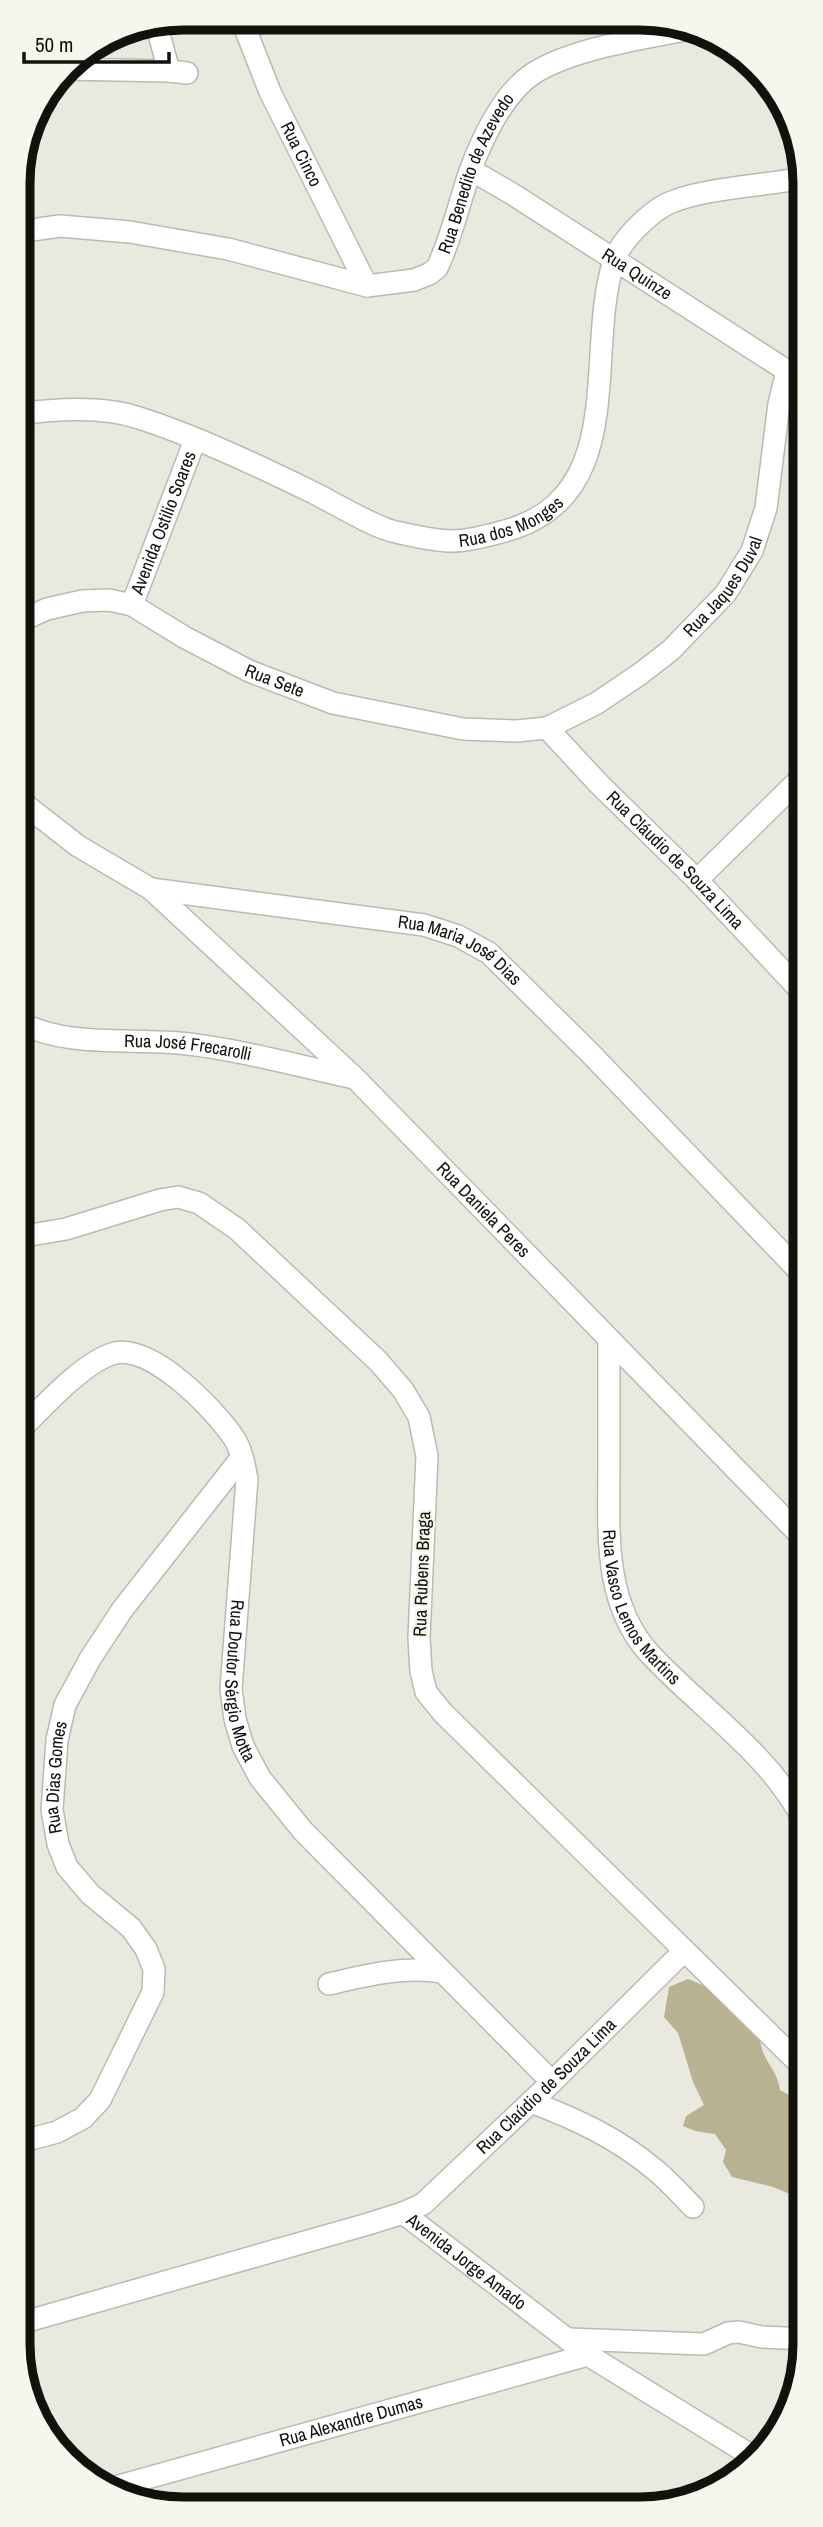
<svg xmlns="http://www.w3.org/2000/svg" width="823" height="2527" font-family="'Archivo Narrow',sans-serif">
<rect width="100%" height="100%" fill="#eae9e0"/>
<!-- forest -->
<path fill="#b7b392" d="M688 1979 710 1988 760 2039C762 2061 777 2068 780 2090L805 2104V2197H797L773 2187 732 2177 723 2162 726 2150 715 2134 695 2131 683 2126 686 2116 704 2105 693 2082 678 2033 664 2017 669 1987Z"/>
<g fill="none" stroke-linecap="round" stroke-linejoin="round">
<defs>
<g id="minor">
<path id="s1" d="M241 18 270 92 367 286"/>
<polyline points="156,23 169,71"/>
<polyline points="246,31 265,18"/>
<polyline points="66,69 169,71 187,73"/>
<path id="s2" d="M471 170 514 195 803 381"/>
<path id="s3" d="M18 232 60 226 130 232 228 249 367 286 414 280 429 274 437 268C452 237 459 203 470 171 482 139 504 92 534 73 574 48 642 39 689 29"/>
<path id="s4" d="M18 414C55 409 104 406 139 418 196 436 261 467 314 493 336 504 375 528 396 532 413 536 435 541 453 541 470 541 490 535 505 531 631 496 584 353 614 261 620 241 649 213 667 204 701 188 764 186 802 178"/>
<path id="s5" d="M132 605 195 440"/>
<path id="s6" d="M18 622 47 609 82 601 109 600 132 605 184 637 249 671 333 703 463 729 516 731 547 728 597 703 640 674 671 650 726 593 752 551 766 508 779 404 787 371"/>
<path id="s7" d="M547 728 599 784 697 880 803 993"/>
<path id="s8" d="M19 800 78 846 151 889 424 925 458 936 489 953 591 1054 804 1276"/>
<polyline points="697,880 803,776"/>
<path id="s9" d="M151 889 355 1078 804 1539"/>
<path id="s10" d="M19 1022C69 1049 134 1037 189 1044 245 1051 299 1066 354 1078"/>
<polyline points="19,1237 66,1229 160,1200 178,1197 199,1203 237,1229 378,1361 403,1390 419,1417 427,1456 419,1638 421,1671 426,1692 443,1713 805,2069"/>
<path id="s11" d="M609 1340C609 1381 609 1421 609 1462 609 1528 602 1602 650 1654 701 1709 769 1753 804 1821"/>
<path id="s12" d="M19 1431C42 1408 84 1361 115 1353 153 1345 214 1409 234 1438 242 1450 244 1465 247 1479L231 1689 235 1719 243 1746 260 1778 303 1831 552 2082"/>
<path d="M329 1984C367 1975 403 1966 442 1972"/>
<path d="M531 2102C576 2119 617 2138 654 2169 668 2180 680 2194 693 2207"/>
<path id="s13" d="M20 2142 57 2132 83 2118 100 2100 153 1992 154 1969 146 1949 131 1928 90 1894 67 1867 58 1844 52 1810 57 1740 65 1705 90 1659 122 1610 242 1457"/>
<path id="s14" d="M403 2213 588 2355 757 2459"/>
<path id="s15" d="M21 2323 368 2224 403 2213 423 2204 552 2082 684 1951"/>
<polyline points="568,2339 704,2344 728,2333 739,2332 762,2337 805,2339"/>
<path id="s16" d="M115 2487 588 2355"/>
</g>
</defs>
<!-- minor casing -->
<use href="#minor" stroke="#bbbab2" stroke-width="24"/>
<!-- minor -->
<use href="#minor" stroke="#fff" stroke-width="21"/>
</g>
<g text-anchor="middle" stroke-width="5" stroke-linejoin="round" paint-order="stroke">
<!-- street labels -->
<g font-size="18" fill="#12110e" stroke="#f7f6ed">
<text dy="6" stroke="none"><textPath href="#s1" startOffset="149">Rua Cinco</textPath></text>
<text dy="6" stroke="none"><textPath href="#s3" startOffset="532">Rua Benedito de Azevedo</textPath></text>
<text dy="6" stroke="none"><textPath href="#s2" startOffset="196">Rua Quinze</textPath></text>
<text dy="6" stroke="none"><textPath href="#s4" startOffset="523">Rua dos Monges</textPath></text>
<text dy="6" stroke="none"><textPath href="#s5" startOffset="88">Avenida Ostilio Soares</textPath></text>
<text dy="6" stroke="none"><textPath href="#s6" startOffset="789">Rua Jaques Duval</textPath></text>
<text dy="6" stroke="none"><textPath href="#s6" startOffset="280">Rua Sete</textPath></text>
<text dy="6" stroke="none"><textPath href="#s7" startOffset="184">Rua Cláudio de Souza Lima</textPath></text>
<text dy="6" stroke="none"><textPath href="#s8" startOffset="478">Rua Maria José Dias</textPath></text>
<text dy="6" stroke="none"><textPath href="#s10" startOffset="172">Rua José Frecarolli</textPath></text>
<text dy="6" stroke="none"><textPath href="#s9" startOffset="462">Rua Daniela Peres</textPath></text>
<text transform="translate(422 1574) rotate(-88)" y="6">Rua Rubens Braga</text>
<text dy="6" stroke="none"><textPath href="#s11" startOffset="276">Rua Vasco Lemos Martins</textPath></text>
<text dy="6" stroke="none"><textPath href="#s12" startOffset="523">Rua Doutor Sérgio Motta</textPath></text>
<text dy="6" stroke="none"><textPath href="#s13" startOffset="464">Rua Dias Gomes</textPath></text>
<text dy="6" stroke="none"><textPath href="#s15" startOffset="590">Rua Claúdio de Souza Lima</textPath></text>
<text dy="6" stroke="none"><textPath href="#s14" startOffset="80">Avenida Jorge Amado</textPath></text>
<text dy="6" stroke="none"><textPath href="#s16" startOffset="245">Rua Alexandre Dumas</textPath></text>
</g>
</g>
<!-- crop -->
<path d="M0 0H823V2527H0ZM183 30H640A153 153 0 0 1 793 183V2344A153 153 0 0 1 640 2497H183A153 153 0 0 1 30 2344V183A153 153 0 0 1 183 30Z" fill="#f7f6ed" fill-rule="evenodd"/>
<path fill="none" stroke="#12110e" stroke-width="9" d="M183 30H640A153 153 0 0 1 793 183V2344A153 153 0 0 1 640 2497H183A153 153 0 0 1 30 2344V183A153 153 0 0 1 183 30Z"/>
<!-- scale -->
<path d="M24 52v10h145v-10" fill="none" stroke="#12110e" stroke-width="3.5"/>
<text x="35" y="52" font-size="21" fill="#12110e" stroke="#f7f6ed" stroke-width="5" paint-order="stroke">50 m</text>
</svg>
